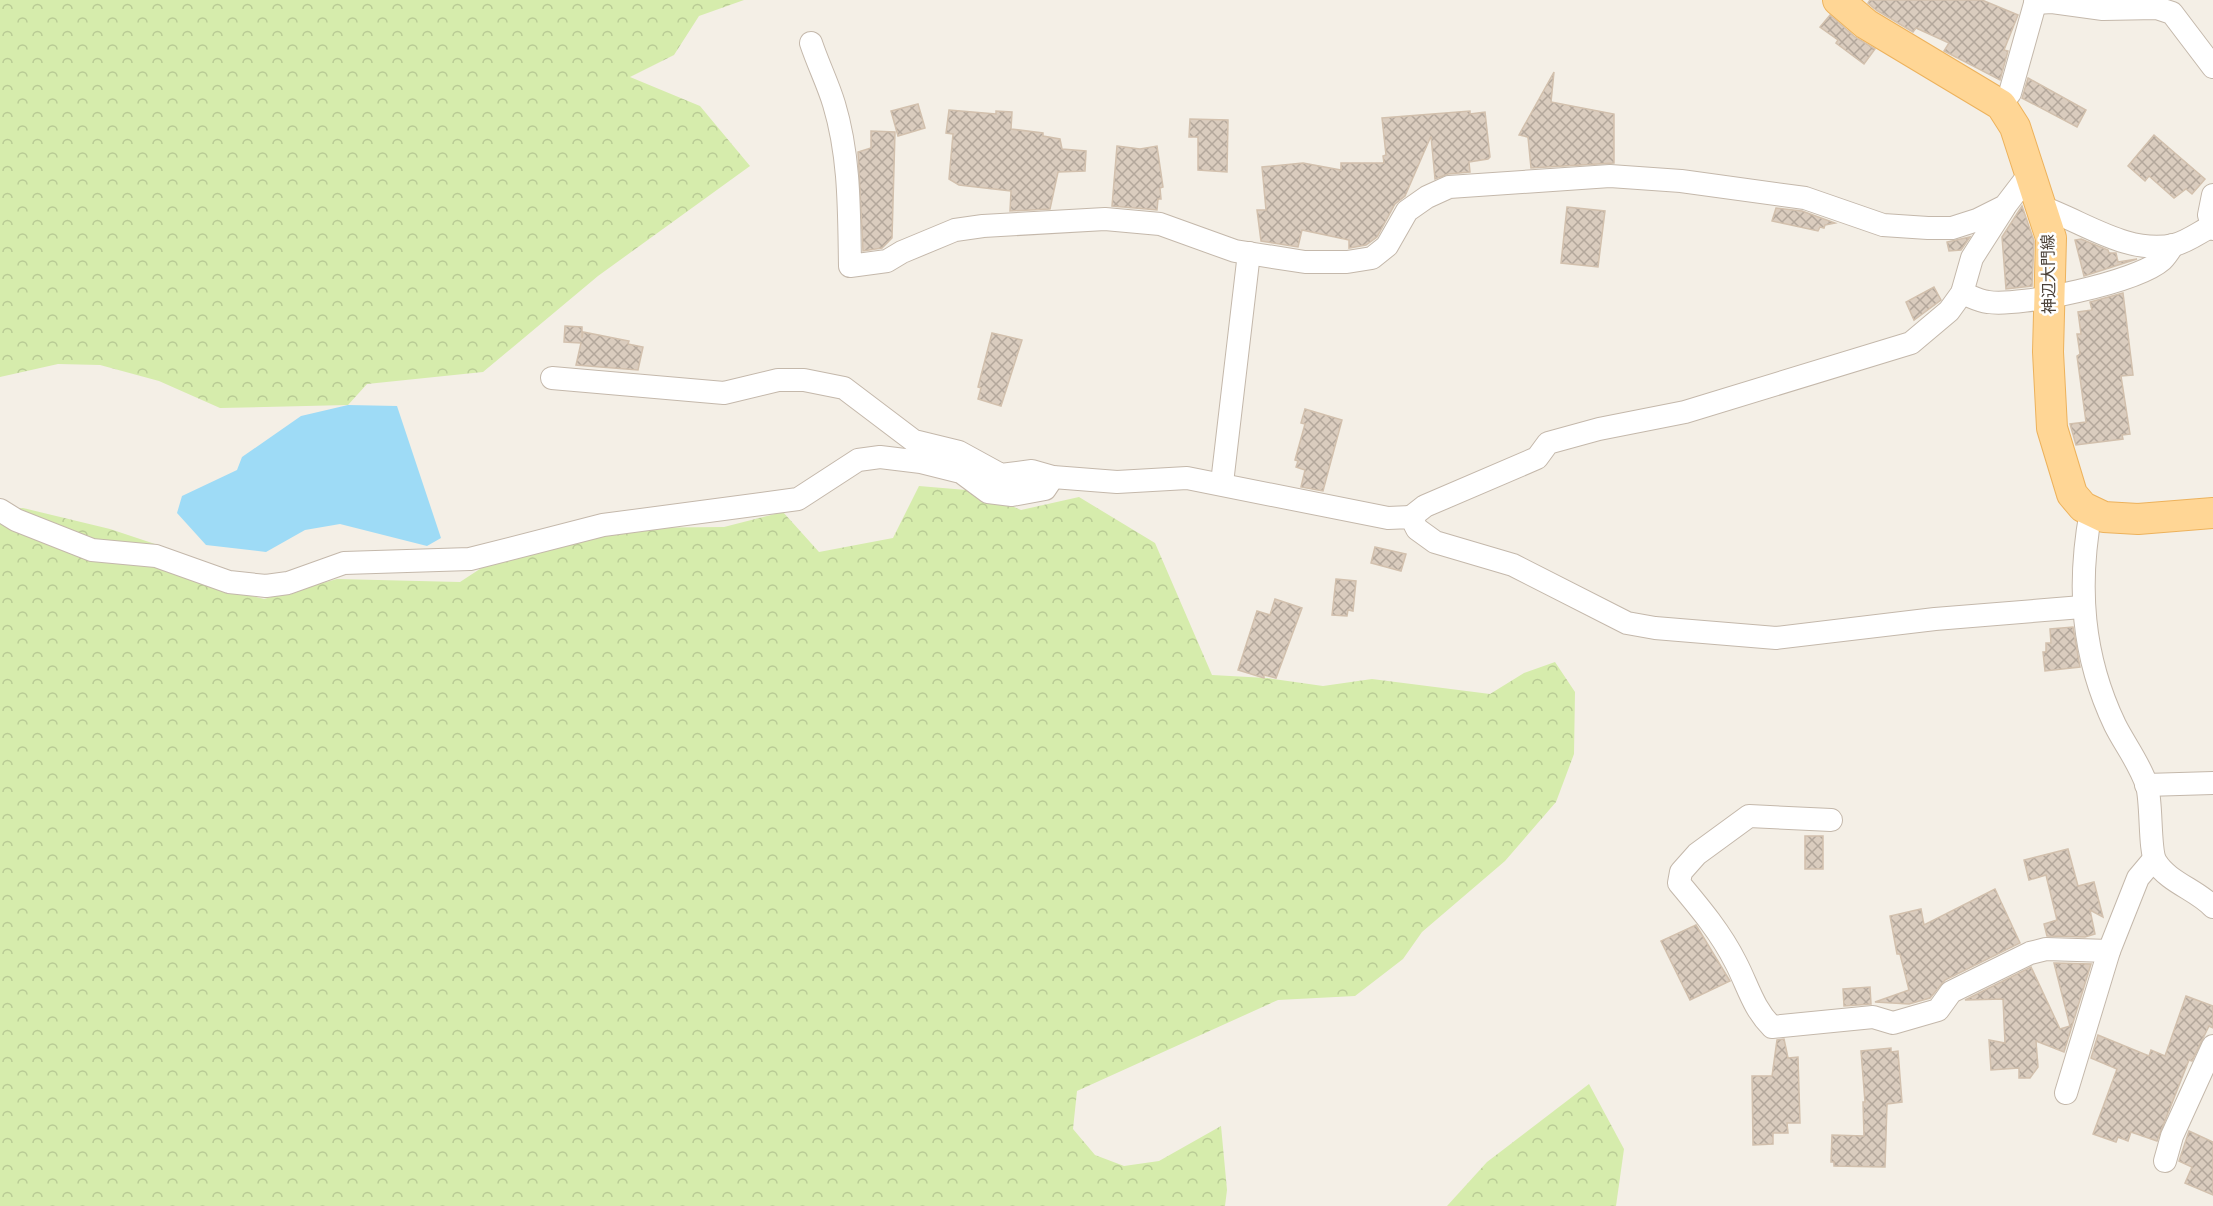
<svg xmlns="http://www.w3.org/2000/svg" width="2213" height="1206" font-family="'Source Sans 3','Noto Sans JP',sans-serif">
<defs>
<pattern id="forest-crowns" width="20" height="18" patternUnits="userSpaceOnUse" patternTransform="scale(1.5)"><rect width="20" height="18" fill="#d6ecac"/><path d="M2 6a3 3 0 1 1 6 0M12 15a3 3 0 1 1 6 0" fill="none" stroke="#b9cb95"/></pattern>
<pattern id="building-cross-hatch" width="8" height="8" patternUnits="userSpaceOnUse" patternTransform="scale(1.5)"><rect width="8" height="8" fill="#daccbe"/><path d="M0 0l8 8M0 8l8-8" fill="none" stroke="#b3a79b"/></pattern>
</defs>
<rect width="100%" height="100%" fill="#f4efe6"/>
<!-- forest -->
<g fill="url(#forest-crowns)">
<polygon points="0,0 744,0 699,16 674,55 630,77 700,106 750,166 598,276 483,372 367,384 348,405 220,408 159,381 100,365 58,364 0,377"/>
<polygon points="919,486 978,491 1021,510 1079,497 1155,543 1212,675 1267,678 1323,686 1372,679 1490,694 1524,673 1555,662 1575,692 1574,754 1556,802 1505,861 1422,932 1403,959 1355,996 1278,1000 1077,1091 1073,1129 1095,1155 1124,1166 1159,1161 1221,1126 1227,1190 1225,1206 0,1206 0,508 23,508 110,529 164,547 202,584 264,599 337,579 460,582 486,565 615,528 724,527 783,512 819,552 893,538"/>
<polygon points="1589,1084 1624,1149 1616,1206 1447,1206 1487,1162"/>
</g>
<!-- water -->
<polygon fill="#9edbf6" points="348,405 397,406 441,538 427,546 340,524 305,530 266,552 206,545 177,513 182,496 237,470 242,457 301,416"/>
<!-- building -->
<g fill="url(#building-cross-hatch)" stroke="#d2c0ad" stroke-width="1.5">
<polygon points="1870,0 1982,0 2018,15 2004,50 2008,51 2000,80 1944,51 1949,43 1916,28 1913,32 1876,10 1868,3"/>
<polygon points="1830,15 1855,37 1875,49 1864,64 1836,43 1838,40 1820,27"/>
<polygon points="1554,72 1551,102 1614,114 1614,163 1531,168 1528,137 1519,135"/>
<polygon points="2028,78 2086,110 2077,127 2022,98"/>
<polygon points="918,104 925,128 898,136 891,111"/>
<polygon points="949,110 996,114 996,111 1012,112 1011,129 1043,133 1043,136 1060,139 1062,149 1086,151 1085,171 1058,172 1050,209 1010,211 1011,191 959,185 949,179 953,134 946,133"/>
<polygon points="1470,111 1470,114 1485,112 1490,157 1488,159 1469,162 1470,172 1448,174 1435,179 1431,136 1405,196 1395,204 1377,237 1366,245 1349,248 1349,240 1302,230 1298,247 1261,241 1257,210 1266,210 1262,167 1303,163 1341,170 1341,163 1384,163 1383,156 1386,155 1382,118"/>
<polygon points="1190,119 1228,120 1227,172 1198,170 1198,137 1189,137"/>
<polygon points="871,131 895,132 892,238 882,248 863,251 858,152 871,148"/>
<polygon points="2154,135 2205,179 2192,194 2186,189 2174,198 2149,176 2145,181 2128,166"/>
<polygon points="1117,146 1140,149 1157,146 1163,187 1160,188 1161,199 1158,199 1157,210 1112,206"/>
<polygon points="2022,206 2034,241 2032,286 2006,289 2002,237"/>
<polygon points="1567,207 1605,211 1598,267 1561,263"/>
<polygon points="1776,208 1802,211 1835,223 1825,225 1824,228 1820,227 1818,231 1772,221"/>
<polygon points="1970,237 1961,250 1949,251 1947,242"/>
<polygon points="2081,239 2108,250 2109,253 2116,253 2118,262 2137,259 2084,276 2075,240"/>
<polygon points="1934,287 1941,300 1914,320 1906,302"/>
<polygon points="2123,293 2133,375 2121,376 2130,434 2122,435 2123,439 2076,445 2070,424 2086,422 2077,356 2080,354 2077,334 2081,334 2078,312 2092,310 2090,302"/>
<polygon points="565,326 582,327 582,338 583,332 629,341 628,344 643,347 638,370 576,365 581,343 564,342"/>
<polygon points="992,333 1022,340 1001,406 978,399 981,388 978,387"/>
<polygon points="1305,409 1342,420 1323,491 1301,487 1305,470 1296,467 1298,461 1295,460 1305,424 1301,423"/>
<polygon points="1375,547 1406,554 1401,571 1371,563"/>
<polygon points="1336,579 1356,581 1353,611 1348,610 1347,616 1332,615"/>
<polygon points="1275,599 1302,608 1276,678 1264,675 1264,678 1238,670 1257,611 1270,615"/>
<polygon points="2073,627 2080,667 2045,671 2043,652 2046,652 2046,643 2051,643 2050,629"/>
<rect x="1805" y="836" width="18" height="33"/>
<polygon points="2068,849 2078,886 2094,882 2103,917 2090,910 2095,934 2085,937 2047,936 2044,924 2057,920 2046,875 2029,880 2024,860"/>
<polygon points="1995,889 2020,943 1945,980 1930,998 1909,1004 1875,1002 1909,990 1900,954 1897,954 1890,916 1921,909 1924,925"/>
<polygon points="1696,925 1730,981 1690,1000 1661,941"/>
<polygon points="2054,963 2091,964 2064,1052 2036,1041 2038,1067 2030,1078 2019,1078 2019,1068 1991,1070 1989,1040 2005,1043 2003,999 1965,1000 2031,967 2060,1029 2070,1026"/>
<polygon points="1870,987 1871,1004 1844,1006 1843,989"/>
<polygon points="2186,996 2213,1006 2213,1028 2209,1026 2192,1061 2189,1060 2157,1141 2131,1132 2128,1141 2118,1137 2116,1142 2093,1134 2117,1069 2091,1058 2098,1035 2149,1056 2151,1050 2165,1056"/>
<polygon points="1784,1039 1788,1058 1798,1057 1800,1123 1787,1123 1788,1133 1773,1133 1773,1144 1753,1145 1752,1076 1772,1076 1777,1040"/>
<polygon points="1891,1048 1891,1052 1898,1051 1902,1102 1887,1104 1885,1167 1834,1166 1834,1162 1831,1162 1832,1135 1864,1136 1863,1102 1865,1102 1861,1051"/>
<polygon points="2189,1131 2213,1142 2213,1195 2185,1183 2192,1167 2179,1161"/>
</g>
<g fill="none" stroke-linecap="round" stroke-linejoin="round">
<defs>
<g id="minor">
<polyline points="2035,3 2052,2 2103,9 2157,8 2172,13 2213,67"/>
<path d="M811 43C818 64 828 84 834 104 850 157 849 211 850 266L887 261 902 252 955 230 983 226 1105 219 1160 224 1235 251 1305 262H1347L1372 258 1387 246 1407 211 1427 197 1449 187 1610 176 1681 181 1805 198 1883 225 1928 228H1952L1977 220 2005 206 2031 172"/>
<polyline points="2001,105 2010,93 2036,0"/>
<polyline points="2213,195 2209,215 2213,229"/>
<path d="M2041 207C2083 221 2127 255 2174 245 2187 242 2200 232 2212 226"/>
<path d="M1962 293C1970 296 1979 301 1988 302 2021 307 2137 282 2162 260 2166 256 2170 250 2173 245"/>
<polyline points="552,378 724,393 778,380 804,380 844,388 914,441 959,452 1001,475 1032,471 1053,477 1117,482 1187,478 1388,518 1411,517 1417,529 1435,542 1513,565 1627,623 1655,628 1776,638 1935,619 2082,607"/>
<polyline points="1222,483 1249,253"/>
<polyline points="0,510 16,520 92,550 156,556 229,582 266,586 288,583 344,563 470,559 603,525 798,499 858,460 880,457 921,462 961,472 988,492 1012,495 1045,489 1053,477"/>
<path d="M2091 511C2077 586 2082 656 2115 725 2125 745 2140 764 2147 786 2152 803 2149 851 2156 862 2168 882 2197 890 2213 907"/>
<polyline points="1411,517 1425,506 1537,458 1548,443 1599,429 1685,412 1911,343 1949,311 1962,293 1972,258 2004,208"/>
<polyline points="2146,785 2213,783"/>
<path d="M1831 820 1749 816 1697 854 1681 872 1679 883C1700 908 1721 933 1736 963 1748 986 1753 1008 1772 1027L1873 1017 1893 1023 1938 1010 1951 992 2030 953 2046 949 2109 951"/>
<polyline points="2066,1093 2109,951 2138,878 2154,859"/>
<polyline points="2165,1161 2172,1136 2213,1046"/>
</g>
<polyline id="major" points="1838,0 1866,24 2001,105 2015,127 2051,238 2048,352 2052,428 2072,494 2083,507 2104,517 2138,519 2213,513"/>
</defs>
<!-- minor casing -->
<use href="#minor" stroke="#c4b8ab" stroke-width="24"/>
<!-- major casing -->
<use href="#major" stroke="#edb25c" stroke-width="32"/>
<!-- minor -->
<use href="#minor" stroke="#fff" stroke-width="22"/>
<!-- major -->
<use href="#major" stroke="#ffd695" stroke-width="30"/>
</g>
<g text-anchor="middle" stroke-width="5" stroke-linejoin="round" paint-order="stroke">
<!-- street labels -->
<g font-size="16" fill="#483e35" stroke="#fff">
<text transform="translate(2048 274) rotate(-91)" y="6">神辺大門線</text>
</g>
</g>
</svg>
